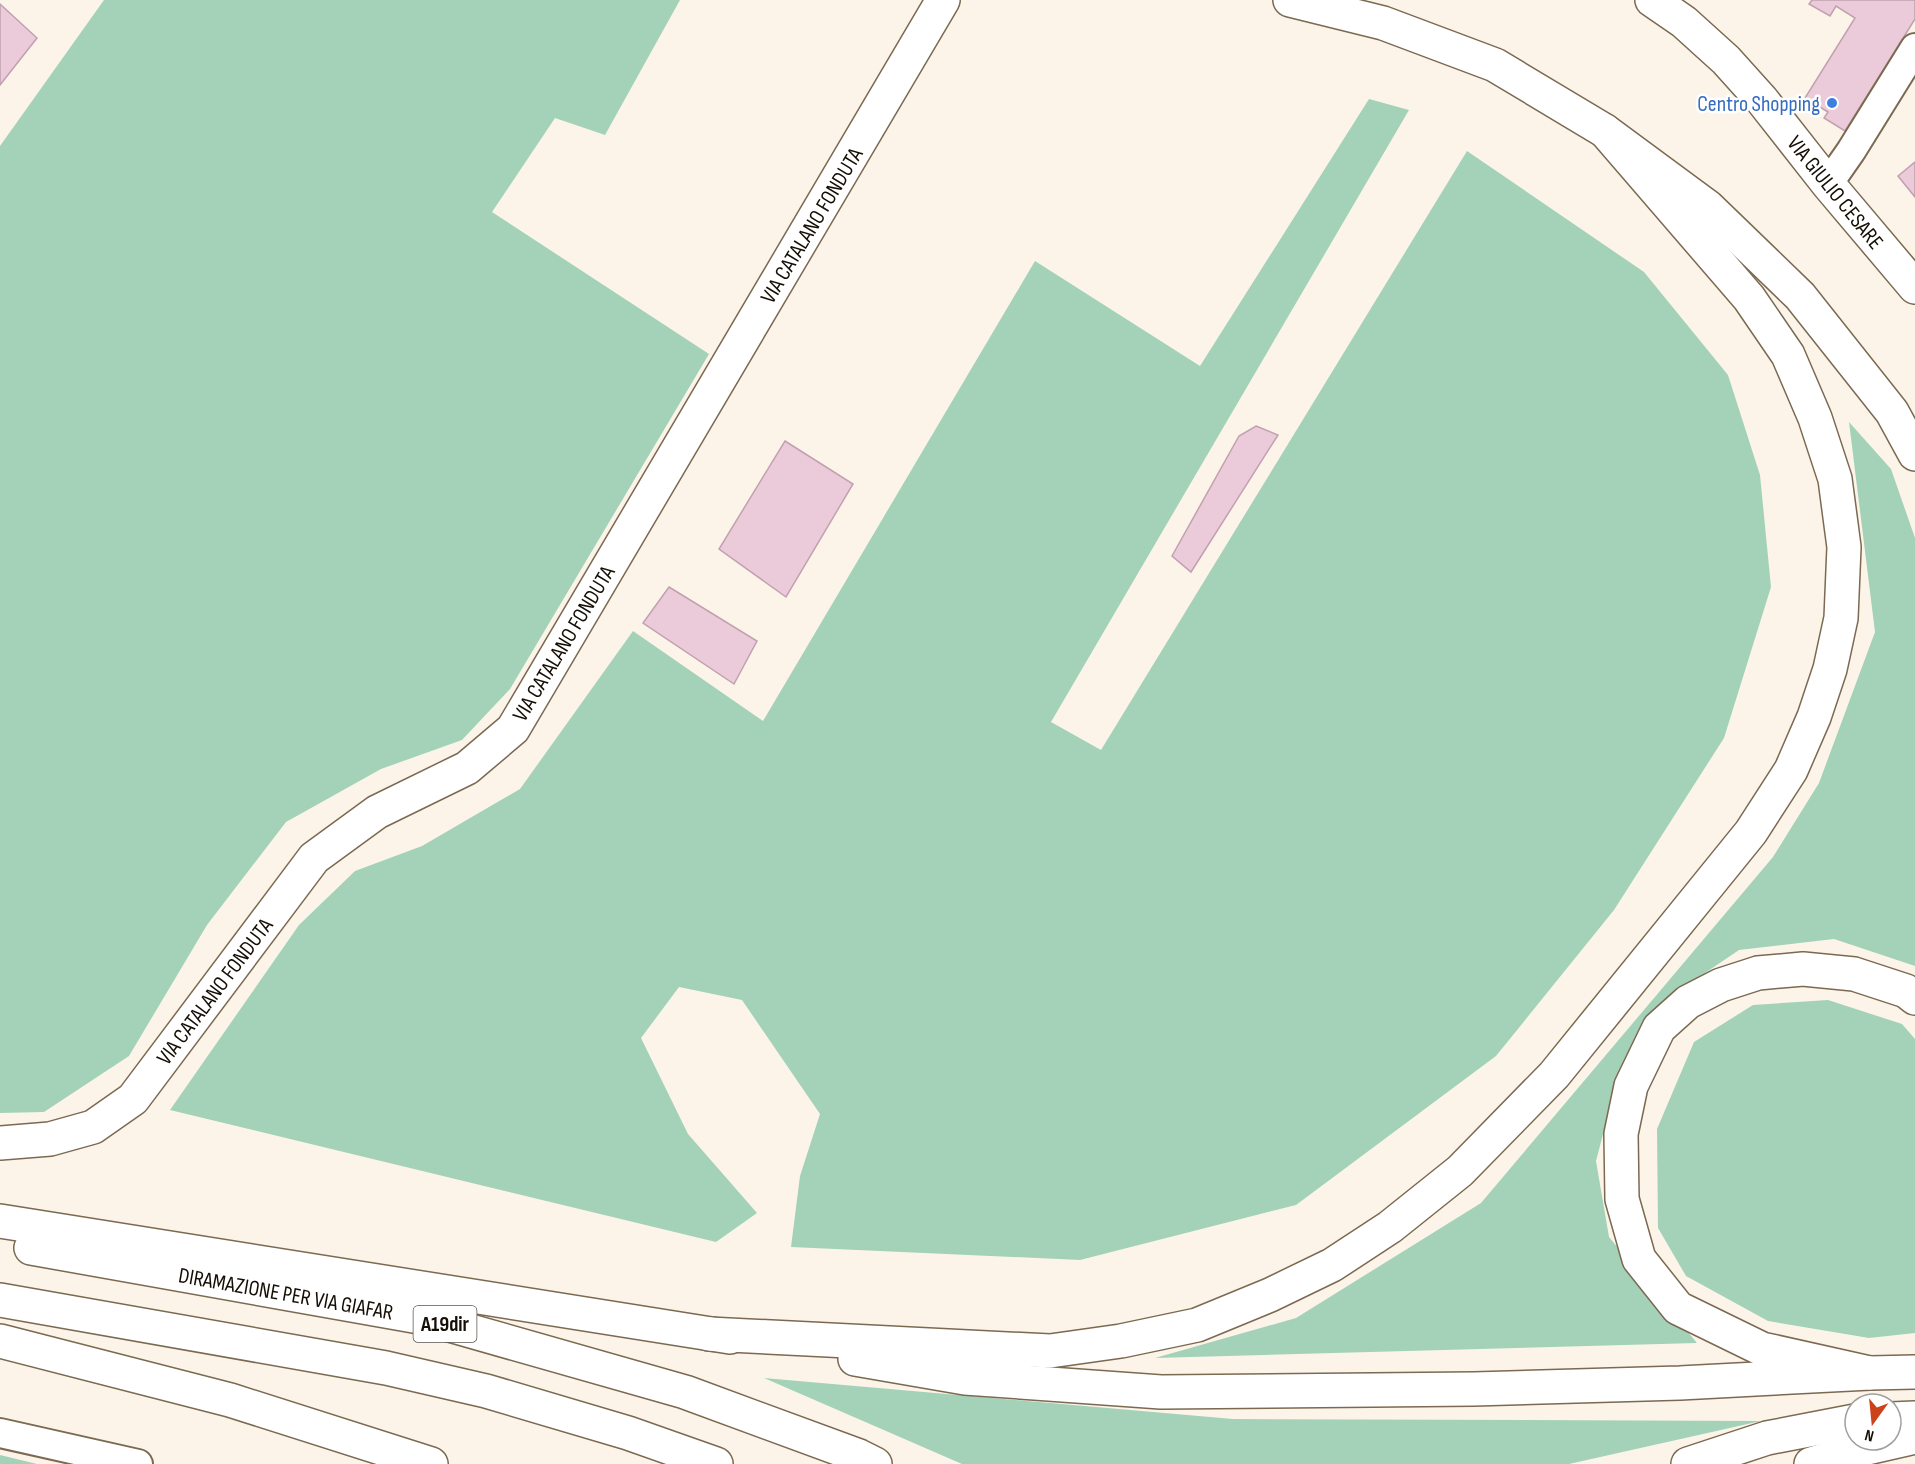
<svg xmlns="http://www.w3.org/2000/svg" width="1915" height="1464" font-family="'Sofia Sans Condensed',sans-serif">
<rect width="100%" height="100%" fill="#fcf4e9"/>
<!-- green -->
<g fill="#a3d2b9">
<polygon points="104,0 680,0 605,135 555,118 492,212 709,354 510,689 462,740 381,769 286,822 207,925 129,1056 44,1112 0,1113 0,146"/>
<polygon points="1369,99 1409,110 1051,722 1101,750 1467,151 1644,272 1728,375 1760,475 1771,587 1724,738 1614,910 1496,1056 1296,1205 1080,1260 791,1247 800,1176 820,1114 742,1000 679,987 641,1038 688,1134 757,1213 716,1242 170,1110 299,925 355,871 422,846 520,789 633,631 763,721 1035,261 1200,366"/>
<polygon points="1849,422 1891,469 1915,538 1915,966 1834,939 1739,950 1702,975 1658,1010 1619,1073 1596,1161 1609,1237 1697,1343 1155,1358 1296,1318 1481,1203 1773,857 1819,783 1875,632"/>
<polygon points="1828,1000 1902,1024 1915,1039 1915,1333 1869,1338 1768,1321 1686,1276 1658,1228 1657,1129 1694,1042 1753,1005"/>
<polygon points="764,1378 1233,1419 1761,1421 1569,1464 962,1464"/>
<polygon points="0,1455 37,1464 0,1464"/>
</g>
<!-- building -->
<g fill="#ebcad9" stroke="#c1a1af" stroke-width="1.5">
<polygon points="1812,0 1915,0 1915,19 1845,131 1824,118 1828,112 1805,98 1855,18 1836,6 1830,16 1809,4"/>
<polygon points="0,4 37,38 0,85"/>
<polygon points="1915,162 1915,197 1898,176"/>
<polygon points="1256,426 1278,435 1191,572 1172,556 1239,436"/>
<polygon points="785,441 853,484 786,597 719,549"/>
<polygon points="669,587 757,641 734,684 643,623"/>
</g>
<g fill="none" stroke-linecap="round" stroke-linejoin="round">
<defs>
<g id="minor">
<polyline points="1828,184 1851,151 1915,48"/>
<polyline points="0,1433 138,1464"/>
</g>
<g id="tertiary">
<polyline points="1652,0 1684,22 1726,60 1762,100 1828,184 1915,287"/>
<polyline points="0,1143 50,1139 93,1127 133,1099 314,858 377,812 467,768 513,729 943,0"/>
</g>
<g id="primary">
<polyline points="1290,0 1383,23 1495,65 1605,131 1708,207 1800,296 1892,412 1915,454"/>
<polyline points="1915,998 1906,991 1854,974 1803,969 1758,973 1721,985 1688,1002 1659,1028 1631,1086 1621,1134 1622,1199 1639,1259 1678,1308 1762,1349 1870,1373 1915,1372"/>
<polyline points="1811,1464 1854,1451 1915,1437"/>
</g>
<g id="motorway">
<polyline points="0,1221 730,1337"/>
<polyline points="31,1248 425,1318 685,1392 859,1456 875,1464"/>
<polyline points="0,1300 386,1368 486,1391 628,1433 716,1464"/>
<polyline points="709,1334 1050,1351 1121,1341 1197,1325 1270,1295 1332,1265 1390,1227 1460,1171 1554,1075 1751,832 1791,770 1814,717 1830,669 1841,618 1844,547 1835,479 1815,418 1788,355 1749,298 1605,131"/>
<polyline points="0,1341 230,1400 431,1464"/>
<polyline points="855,1359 965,1378 1161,1392 1474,1389 1680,1383 1870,1373"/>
<polyline points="1891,1419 1915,1418"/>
<polyline points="1688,1464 1767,1438 1855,1421"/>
</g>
</defs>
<!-- minor casing -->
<use href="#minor" stroke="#7b6951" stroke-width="32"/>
<!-- tertiary casing -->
<use href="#tertiary" stroke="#7b6951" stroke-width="36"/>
<!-- primary casing -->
<use href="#primary" stroke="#7b6951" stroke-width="36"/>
<!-- motorway casing -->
<use href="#motorway" stroke="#7b6951" stroke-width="36"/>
<!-- minor -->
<use href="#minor" stroke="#fff" stroke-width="28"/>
<!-- tertiary -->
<use href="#tertiary" stroke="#fff" stroke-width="33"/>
<!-- primary -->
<use href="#primary" stroke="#fff" stroke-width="33"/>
<!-- motorway -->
<use href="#motorway" stroke="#fff" stroke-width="33"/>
</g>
<!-- markers -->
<circle fill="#3f7fe0" stroke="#fff" stroke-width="2" cx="1832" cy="103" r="6"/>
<g text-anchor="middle" stroke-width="5" stroke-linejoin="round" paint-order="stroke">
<!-- shield labels -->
<rect fill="#fff" stroke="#5a5650" stroke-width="1.5" x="413.5" y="1306" width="63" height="36" rx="4.5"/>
<g font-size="21" font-weight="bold" fill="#140e05">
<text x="445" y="1331">A19dir</text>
</g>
<!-- shop labels -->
<g font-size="22" fill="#366cbe" stroke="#fff" text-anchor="end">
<text x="1820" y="111">Centro Shopping</text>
</g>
<!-- street labels -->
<g font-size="22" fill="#140e05" stroke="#fff">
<text transform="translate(1836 192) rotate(51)" y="8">VIA GIULIO CESARE</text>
<text transform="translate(811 225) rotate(-59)" y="8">VIA CATALANO FONDUTA</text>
<text transform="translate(563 643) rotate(-59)" y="8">VIA CATALANO FONDUTA</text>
<text transform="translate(214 991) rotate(-53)" y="8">VIA CATALANO FONDUTA</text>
<text transform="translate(286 1293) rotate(10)" y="8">DIRAMAZIONE PER VIA GIAFAR</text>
</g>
</g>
<!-- north arrow -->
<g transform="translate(1873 1422) rotate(195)"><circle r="28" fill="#ffffff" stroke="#a19f9b" stroke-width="1.5"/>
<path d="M0-4.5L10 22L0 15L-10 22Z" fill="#cc431b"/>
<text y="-9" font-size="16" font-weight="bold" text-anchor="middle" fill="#140e05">N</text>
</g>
</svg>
